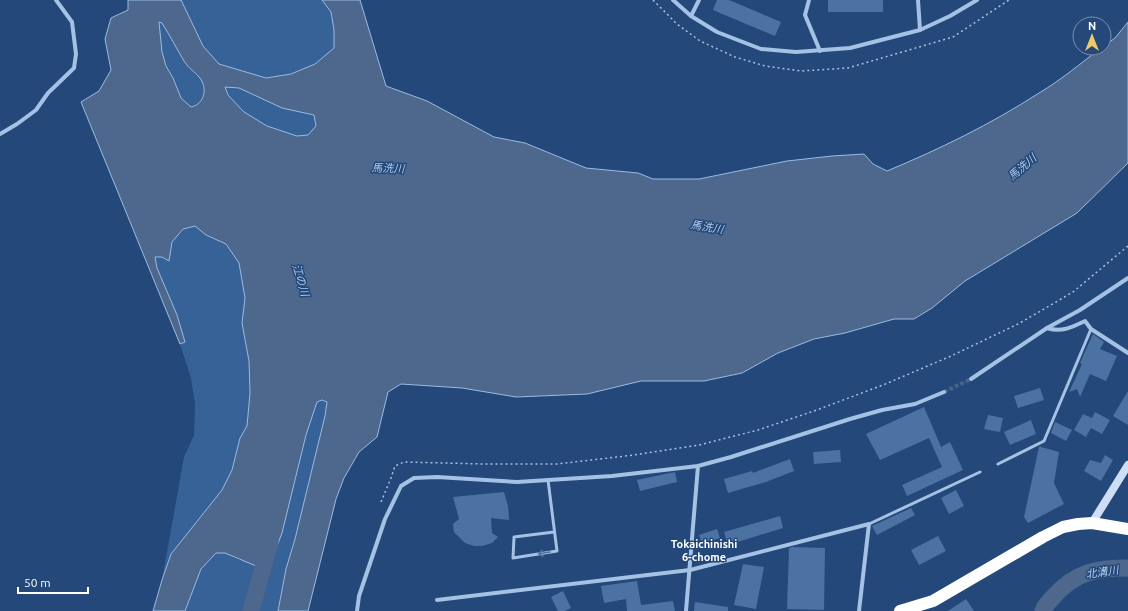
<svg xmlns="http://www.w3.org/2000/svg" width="1128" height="611" font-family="Ubuntu,'Noto Sans JP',sans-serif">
<rect width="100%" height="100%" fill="#234879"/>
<!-- green -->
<g fill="#366297">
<polygon points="181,0 322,0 331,12 334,30 334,48 315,64 291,74 265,78 219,64 203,46"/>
<path d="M159 22 162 23C170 36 177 49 184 61 190 70 194 71 199 77 208 87 204 104 191 107L181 98 173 78 166 66 162 52Z"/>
<polygon points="225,87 239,88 282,108 314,115 316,126 308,135 297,136 267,126 244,112 228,95"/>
<polygon points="195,226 206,235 226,244 239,263 245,298 242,323 249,361 250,393 247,426 240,438 232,470 222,490 171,554 162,580 184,457 194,435 195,404 191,378 180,344 185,342 177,315 157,268 155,257 162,257 172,242 183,229"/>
<polygon points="322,400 327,402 325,416 295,539 286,569 278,611 185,611 201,569 216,553 225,553 239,560 271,562 282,533 306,435 317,402"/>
</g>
<!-- water -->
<path fill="#4d688c" stroke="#99bce5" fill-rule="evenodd" d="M128 0H181L203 46 219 64 266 78 291 74 315 64 334 48V30L331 12 322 0H360L386 86 427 101 494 137 525 143 586 168 638 173 653 179H699L787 161 832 156 864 154 873 164 887 171C940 149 991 124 1039 93 1061 80 1081 63 1101 48H1104V46L1115 38 1128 22V163L1077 213 965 281 932 308 914 319H894L845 333 814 339 778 353 742 373 704 381H641L587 394 516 397 462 388 401 384 388 392 377 437 359 452 344 478 336 499 308 611H278L286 569 295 539 325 416 327 402 322 400 317 402 306 435 282 533 271 562 256 566 225 553H216L201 569 185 611H153L162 580 171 554 222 490 232 470 240 438 247 426 250 393 249 361 242 323 245 298 239 263 226 244 206 235 195 226 183 229 172 242 169 261 162 257H155L157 268 177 315 185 342 180 344 81 102 99 91 111 70 105 39 111 18 128 10ZM159 22 162 23C170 36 177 49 184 61 190 70 194 71 199 77 208 87 205 104 191 107L181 98 173 78 166 66 162 52ZM225 87 239 88 282 108 314 115 316 126 308 135 297 136 267 126 244 112 228 95Z"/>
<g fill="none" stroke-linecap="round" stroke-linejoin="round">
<!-- river -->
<g stroke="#4d688c" stroke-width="17">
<polyline points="251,611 270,542"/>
<path d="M1043 611C1045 605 1050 601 1054 596 1076 572 1096 568 1128 568"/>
</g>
</g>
<!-- building -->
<g fill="#4b72a3">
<polygon points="717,0 729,0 781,22 775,36 713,10"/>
<rect x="828" y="0" width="55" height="12"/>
<polygon points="1093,334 1104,342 1100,349 1117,356 1106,381 1090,374 1080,397 1077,389 1069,392 1082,364 1080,363"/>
<polygon points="1040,388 1044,400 1018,408 1014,396"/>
<polygon points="1128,391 1128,425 1113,416"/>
<polygon points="924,407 941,447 950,442 963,470 907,496 902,485 942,467 929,438 880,460 866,434"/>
<polygon points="1095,412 1110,420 1102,434 1091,428 1086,437 1074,430 1083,414 1092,418"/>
<polygon points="988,415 1003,418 1000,432 984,429"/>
<polygon points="1031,420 1036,434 1010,445 1004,432"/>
<polygon points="1055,422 1072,430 1066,441 1051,433"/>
<polygon points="1040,446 1041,447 1059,452 1054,483 1064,504 1028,523 1024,517 1039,447"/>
<polygon points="840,450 841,462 814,464 813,452"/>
<polygon points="1105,455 1113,460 1101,481 1084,471 1090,460 1101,463"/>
<polygon points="790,459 794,471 766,482 728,493 724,479 752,471 753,473"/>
<polygon points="675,472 677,482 640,491 637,480"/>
<polygon points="956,490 964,506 949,514 941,498"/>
<polygon points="504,492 508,506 509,520 491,518 492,533 498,537 492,543 482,546 474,546 465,543 454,532 453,524 459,519 453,497"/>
<polygon points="911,508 915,515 877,535 872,526"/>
<polygon points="780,516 783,528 728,545 724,532"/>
<polygon points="717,529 720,538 702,544 699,535"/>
<polygon points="938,536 946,551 919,565 911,550"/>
<polygon points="792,547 825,548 824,610 787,609 789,548"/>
<polygon points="743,564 764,567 756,609 734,605"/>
<polygon points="637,581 641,605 673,601 675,611 627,611 626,599 604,603 601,586"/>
<polygon points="563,591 571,608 565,611 558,611 551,597"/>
<polygon points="966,599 974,611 948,611"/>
<polygon points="695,602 728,607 728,611 694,611"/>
</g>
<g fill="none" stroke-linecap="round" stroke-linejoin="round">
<!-- street-tunnel -->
<polyline stroke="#44638d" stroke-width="4" stroke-dasharray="4 2" stroke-linecap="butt" points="944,392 971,379"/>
<!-- path -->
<g stroke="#a5c1e4" stroke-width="1.5" stroke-dasharray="2 3" stroke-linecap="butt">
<polyline points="653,0 677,24 700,41 735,57 765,66 801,71 848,68 953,37 1009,0"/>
<polyline points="381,502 391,478 395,466 404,462 484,464 557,464 634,455 699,445 758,430 814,411 883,385 951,356 1020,323 1073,292 1128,246"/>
</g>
<!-- lane -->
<g stroke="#a5c1e4" stroke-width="3">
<polyline points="998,464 1044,441 1091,329"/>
<polyline points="548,480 557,551 513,558 514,537 554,532"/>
<polyline points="869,524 980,472"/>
</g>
<!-- street -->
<g stroke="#a5c1e4" stroke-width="4">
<polyline points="673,0 691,16 717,32 761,49 796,52 850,48 920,30 950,16 977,0"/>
<polyline points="809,0 805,15 820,51"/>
<polyline points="918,0 920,30"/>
<polyline points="691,16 699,0"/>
<polyline points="0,134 17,124 36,110 48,93 74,68 76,54 72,22 56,0"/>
<path d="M1047 328C1062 333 1072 327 1085 321L1091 329 1128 353"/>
<polyline points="971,379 1047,328 1080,310 1128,278"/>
<polyline points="437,600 690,570 869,524 859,611"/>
<polyline points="357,611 359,596 385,519 401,486 414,478 437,477 517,482 612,476 698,466 731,457 850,419 882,410 915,404 944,392"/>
<polyline points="686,611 698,466"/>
</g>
<!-- secondary -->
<polyline stroke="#cedef4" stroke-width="8" points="1092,523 1128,465"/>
<!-- highway -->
<polyline stroke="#fff" stroke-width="12" points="900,611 933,601 1043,537 1063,527 1078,524 1092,523 1128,529"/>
</g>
<!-- one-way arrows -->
<defs><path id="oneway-shaft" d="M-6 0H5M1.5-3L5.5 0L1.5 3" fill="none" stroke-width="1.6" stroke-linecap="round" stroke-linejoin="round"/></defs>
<use stroke="#50729e" href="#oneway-shaft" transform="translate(544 553) rotate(171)"/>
<g text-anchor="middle" stroke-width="3" stroke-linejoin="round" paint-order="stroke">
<!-- water labels -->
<g font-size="11" font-style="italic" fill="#b0cbec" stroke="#234879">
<text transform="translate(1022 167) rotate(-41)" y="4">馬洗川</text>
<text transform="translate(388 168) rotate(2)" y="4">馬洗川</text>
<text transform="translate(707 227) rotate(9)" y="4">馬洗川</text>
<text transform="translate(301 280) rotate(74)" y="4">江の川</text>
<text transform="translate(1102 572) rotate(-8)" y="4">北溝川</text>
</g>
<!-- neighbourhood labels -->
<g font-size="11" font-weight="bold" fill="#fff" stroke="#234879">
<text x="704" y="548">Tokaichinishi<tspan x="704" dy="13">6-chome</tspan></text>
</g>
</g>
<!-- north arrow -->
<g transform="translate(1092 36)"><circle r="19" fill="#234879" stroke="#7b91af"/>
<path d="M0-3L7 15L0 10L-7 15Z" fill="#efc868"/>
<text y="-6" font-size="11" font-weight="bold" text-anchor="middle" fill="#ffffff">N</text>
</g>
<!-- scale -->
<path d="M18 587v6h70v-6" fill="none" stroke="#ffffff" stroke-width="2"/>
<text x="24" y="587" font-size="12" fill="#ffffff" stroke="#234879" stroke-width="3" paint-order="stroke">50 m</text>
</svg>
